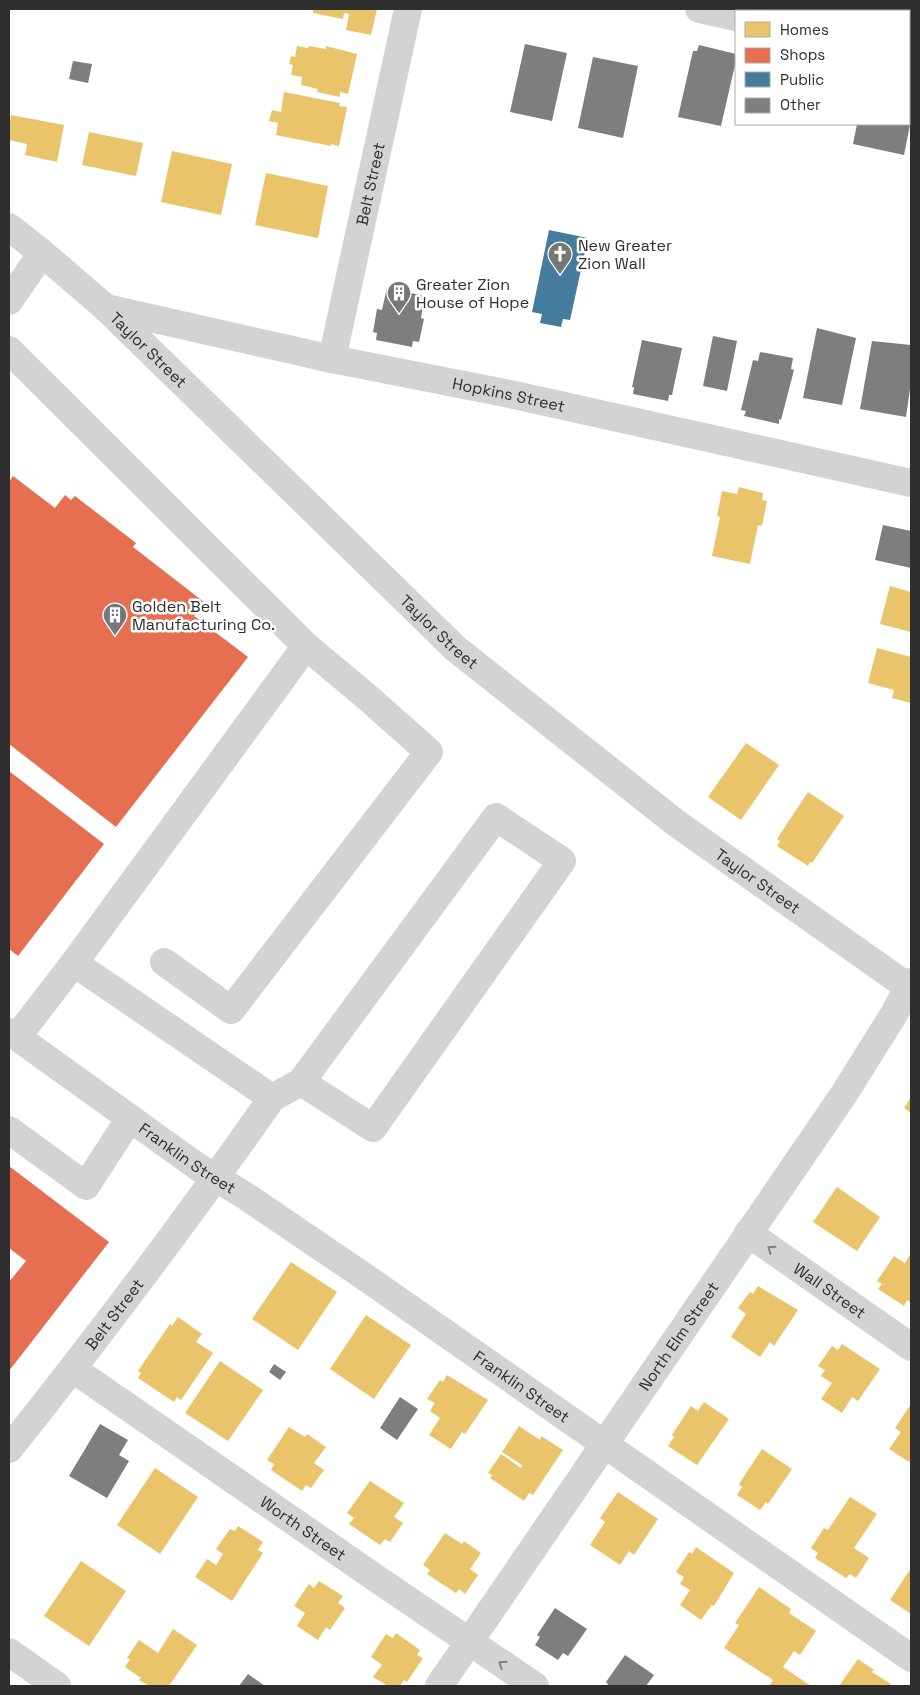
<svg xmlns="http://www.w3.org/2000/svg" width="920" height="1695" font-family="'Space Grotesk',sans-serif">
<rect width="100%" height="100%" fill="#fff"/>
<!-- homes -->
<g fill="#e9c46a">
<polygon points="313,9 377,9 371,35 346,30 349,14 344,13 343,19 313,13"/>
<polygon points="297,46 308,48 309,46 326,49 326,46 357,54 348,94 340,92 340,97 317,92 318,89 301,85 302,77 291,75 293,65 289,64 291,56 295,57"/>
<polygon points="284,92 340,103 339,106 347,107 339,146 331,144 331,146 276,135 278,123 269,121 272,110 281,112"/>
<polygon points="11,115 64,125 57,162 25,155 27,144 9,140 9,128"/>
<polygon points="89,132 143,143 136,176 82,165"/>
<polygon points="172,151 232,164 221,215 161,202"/>
<polygon points="266,173 328,186 318,238 255,225"/>
<polygon points="739,487 763,493 762,500 767,501 762,526 758,525 750,564 712,556 720,517 717,516 722,491 737,494"/>
<polygon points="890,586 911,592 911,632 880,624"/>
<polygon points="877,648 911,657 911,703 892,698 894,690 868,683"/>
<polygon points="746,743 779,765 741,820 708,797"/>
<polygon points="808,792 844,816 812,863 810,862 808,866 777,846 780,841 777,839"/>
<polygon points="911,1097 911,1113 904,1108"/>
<polygon points="837,1187 880,1217 857,1251 813,1222"/>
<polygon points="911,1253 911,1303 907,1300 904,1306 878,1289 882,1284 877,1281 894,1256 905,1263"/>
<polygon points="291,1262 337,1292 298,1350 252,1319"/>
<polygon points="758,1286 798,1310 774,1346 770,1342 760,1357 731,1337 746,1314 738,1308 750,1292 753,1294"/>
<polygon points="366,1315 411,1345 374,1399 330,1369"/>
<polygon points="178,1317 202,1334 196,1342 213,1353 181,1400 177,1397 174,1402 138,1378 141,1373 138,1371 170,1324 172,1326"/>
<polygon points="842,1344 880,1369 858,1401 852,1397 842,1413 821,1399 832,1383 821,1376 825,1370 818,1366 832,1346 838,1350"/>
<polygon points="220,1361 263,1390 228,1441 185,1413"/>
<polygon points="447,1375 488,1400 465,1434 462,1432 451,1449 429,1435 440,1418 430,1411 435,1403 427,1399 440,1380 443,1382"/>
<polygon points="704,1402 729,1419 697,1465 668,1446 674,1437 672,1435 691,1406 698,1411"/>
<polygon points="911,1404 911,1458 909,1462 889,1449 901,1432 895,1428"/>
<polygon points="519,1426 540,1440 541,1436 563,1450 533,1495 529,1493 524,1501 490,1478 492,1475 488,1473 501,1454 521,1468 522,1465 502,1452"/>
<polygon points="289,1427 305,1437 307,1434 326,1447 314,1463 324,1470 311,1488 306,1485 302,1491 271,1470 274,1464 267,1460"/>
<polygon points="762,1449 792,1469 768,1504 766,1502 760,1510 737,1495 742,1487 739,1484"/>
<polygon points="155,1468 198,1497 160,1554 117,1525"/>
<polygon points="370,1481 404,1503 394,1517 403,1523 390,1542 385,1539 380,1545 349,1524 354,1518 347,1513"/>
<polygon points="618,1492 658,1519 634,1555 629,1551 620,1565 590,1545 605,1522 600,1518"/>
<polygon points="850,1497 877,1514 854,1548 869,1558 856,1578 850,1574 846,1578 815,1558 818,1553 811,1548 824,1528 828,1530"/>
<polygon points="238,1526 263,1542 258,1550 263,1553 232,1601 195,1577 207,1559 216,1565 223,1554 216,1549 230,1529 235,1531"/>
<polygon points="445,1533 462,1544 464,1541 481,1553 470,1569 478,1575 465,1594 459,1589 456,1593 427,1574 430,1570 423,1565"/>
<polygon points="696,1547 734,1573 714,1606 712,1605 701,1620 680,1605 690,1590 680,1584 684,1577 676,1572 689,1552 692,1554"/>
<polygon points="81,1561 126,1591 89,1646 44,1616"/>
<polygon points="911,1568 911,1614 890,1600"/>
<polygon points="319,1581 343,1596 338,1603 345,1608 330,1630 326,1627 318,1640 297,1626 305,1613 294,1606 309,1584 314,1588"/>
<polygon points="759,1587 791,1609 789,1613 816,1631 800,1655 794,1651 783,1667 811,1686 769,1686 773,1680 724,1648 739,1625 735,1623"/>
<polygon points="173,1629 197,1645 169,1686 149,1686 139,1680 141,1678 125,1667 130,1659 127,1658 139,1640 158,1653"/>
<polygon points="396,1633 420,1650 417,1655 423,1658 407,1682 404,1680 400,1686 388,1686 373,1677 382,1665 371,1657 386,1634 393,1638"/>
<polygon points="858,1659 874,1670 872,1672 891,1684 889,1686 839,1686"/>
</g>
<!-- shops -->
<g fill="#e76f51">
<polygon points="13,476 55,508 65,495 71,500 75,496 136,543 133,547 204,602 194,616 248,657 116,827 9,744 9,482"/>
<polygon points="9,771 104,844 18,956 9,949"/>
<polygon points="9,1166 109,1242 9,1371 9,1282 26,1261 9,1248"/>
</g>
<!-- public -->
<polygon fill="#457b9d" points="549,230 588,238 570,320 563,319 561,327 540,323 542,314 532,312"/>
<!-- building -->
<g fill="#7e7e7e">
<polygon points="525,44 567,53 552,121 510,112"/>
<polygon points="699,45 736,54 736,65 735,65 721,126 678,117 693,51 697,51"/>
<polygon points="593,57 638,66 623,138 578,128"/>
<polygon points="73,61 92,64 88,83 69,79"/>
<polygon points="909,103 911,103 911,120 904,155 853,144 857,124 909,124"/>
<polygon points="387,288 425,296 421,318 424,319 419,342 413,341 412,347 376,340 377,333 373,332 377,309 382,310"/>
<polygon points="817,328 856,338 842,405 803,398"/>
<polygon points="713,336 737,341 727,391 703,386"/>
<polygon points="642,340 682,348 672,395 669,395 668,401 633,394 634,387 632,387"/>
<polygon points="872,341 911,345 911,382 906,417 860,409"/>
<polygon points="760,352 793,358 791,369 794,370 781,420 779,419 779,424 744,416 746,411 741,410 753,360 758,361"/>
<polygon points="883,525 911,531 911,568 875,560"/>
<polygon points="274,1364 286,1372 280,1380 269,1372"/>
<polygon points="400,1397 418,1409 397,1440 380,1428"/>
<polygon points="100,1424 128,1440 119,1455 129,1461 107,1498 69,1476"/>
<polygon points="555,1608 587,1629 568,1656 563,1653 558,1660 535,1645 540,1637 537,1635"/>
<polygon points="625,1655 654,1675 646,1686 607,1686 608,1684 606,1682"/>
<polygon points="248,1674 265,1686 239,1686"/>
</g>
<g fill="none" stroke-linecap="round" stroke-linejoin="round">
<!-- minor -->
<g stroke="#d3d3d3" stroke-width="28">
<polyline points="699,9 736,17"/>
<polyline points="909,54 911,54"/>
<path id="s1" d="M9 227 42 253 106 308 456 649 676 823 911 989"/>
<polyline points="9,301 42,253"/>
<path id="s2" d="M106 308 332 359 510 394 911 483"/>
<polyline points="9,350 306,646 367,697 429,752 231,1010 164,962"/>
<path id="s3" d="M332 359 408 9"/>
<polyline points="74,963 306,646"/>
<polyline points="9,1032 17,1037 74,963 272,1098 301,1082 496,817 562,861 373,1128 301,1082"/>
<path id="s4" d="M17 1037 198 1167 244 1195 362 1275 911 1658"/>
<polyline points="9,1130 86,1186 130,1118"/>
<path id="s5" d="M748 1233 911 1347"/>
<path id="s6" d="M73 1369 380 1581 535 1686"/>
<path id="s7" d="M9 1449C100 1335 188 1218 272 1098"/>
<polyline points="9,1652 57,1686"/>
<path id="s8" d="M439 1686 844 1094 894 1014 911 982"/>
</g>
</g>
<!-- one-way arrows -->
<defs><path id="oneway-chevron" d="M-2-3.5L2.5 0L-2 3.5" fill="none" stroke-width="1.6" stroke-linecap="round" stroke-linejoin="round" transform="scale(1.25)"/></defs>
<g stroke="#808080">
<use href="#oneway-chevron" transform="translate(771 1249) rotate(-145)"/>
<use href="#oneway-chevron" transform="translate(502 1664) rotate(-146)"/>
</g>
<!-- icons -->
<defs>
<symbol id="church-pin" viewBox="-11 -11 22 30"><path d="M0 17L-7.5 6A9.5 9.5 0 1 1 7.5 6Z" fill="#777" stroke="#fff"/><path d="M-1.2-6h2.4v3.5h3.3v2.4h-3.3V6h-2.4V-.1h-3.3v-2.4h3.3Z" fill="#fff"/></symbol>
<symbol id="building-pin" viewBox="-11 -11 22 30"><path d="M0 17L-7.5 6A9.5 9.5 0 1 1 7.5 6Z" fill="#777" stroke="#fff"/><path d="M-4-6H4V6H1V3H-1V6H-4ZM-2.5-4.3h1.7v1.8h-1.7ZM.8-4.3h1.7v1.8H.8ZM-2.5-1h1.7V.8h-1.7ZM.8-1h1.7V.8H.8Z" fill="#fff"/></symbol>
</defs>
<g fill-rule="evenodd">
<use href="#church-pin" x="546" y="240" width="28" height="38"/>
<use href="#building-pin" x="385" y="279" width="28" height="38"/>
<use href="#building-pin" x="101" y="601" width="28" height="38"/>
</g>
<g text-anchor="middle" stroke-width="5" stroke-linejoin="round" paint-order="stroke">
<!-- street labels -->
<g font-size="16" fill="#2e2e2e" stroke="#fff">
<text dy="6" stroke="none"><textPath href="#s3" startOffset="179">Belt Street</textPath></text>
<text dy="6" stroke="none"><textPath href="#s1" startOffset="186">Taylor Street</textPath></text>
<text dy="6" stroke="none"><textPath href="#s2" startOffset="412">Hopkins Street</textPath></text>
<text dy="6" stroke="none"><textPath href="#s1" startOffset="591">Taylor Street</textPath></text>
<text dy="6" stroke="none"><textPath href="#s1" startOffset="996">Taylor Street</textPath></text>
<text dy="6" stroke="none"><textPath href="#s4" startOffset="209">Franklin Street</textPath></text>
<text dy="6" stroke="none"><textPath href="#s5" startOffset="100">Wall Street</textPath></text>
<text dy="6" stroke="none"><textPath href="#s7" startOffset="171">Belt Street</textPath></text>
<text dy="6" stroke="none"><textPath href="#s8" startOffset="424">North Elm Street</textPath></text>
<text dy="6" stroke="none"><textPath href="#s4" startOffset="614">Franklin Street</textPath></text>
<text dy="6" stroke="none"><textPath href="#s6" startOffset="280">Worth Street</textPath></text>
</g>
<!-- poi labels -->
<g font-size="16" fill="#2e2e2e" stroke="#fff" text-anchor="start">
<text x="578" y="251">New Greater<tspan x="578" dy="18">Zion Wall</tspan></text>
<text x="416" y="290">Greater Zion<tspan x="416" dy="18">House of Hope</tspan></text>
<text x="132" y="612">Golden Belt<tspan x="132" dy="18">Manufacturing Co.</tspan></text>
</g>
</g>
<!-- border -->
<rect width="920" height="1695" fill="none" stroke="#2e2e2e" stroke-width="20"/>
<!-- legend -->
<rect x="735" y="10" width="175" height="115" fill="#ffffff" stroke="#ababab"/>
<rect x="745" y="22" width="25" height="15" fill="#e9c46a" stroke="#ababab"/>
<text x="780" y="35" font-size="15" fill="#2e2e2e">Homes</text>
<rect x="745" y="48" width="25" height="15" fill="#e76f51" stroke="#ababab"/>
<text x="780" y="60" font-size="15" fill="#2e2e2e">Shops</text>
<rect x="745" y="72" width="25" height="15" fill="#457b9d" stroke="#ababab"/>
<text x="780" y="85" font-size="15" fill="#2e2e2e">Public</text>
<rect x="745" y="98" width="25" height="15" fill="#7e7e7e" stroke="#ababab"/>
<text x="780" y="110" font-size="15" fill="#2e2e2e">Other</text>
</svg>
